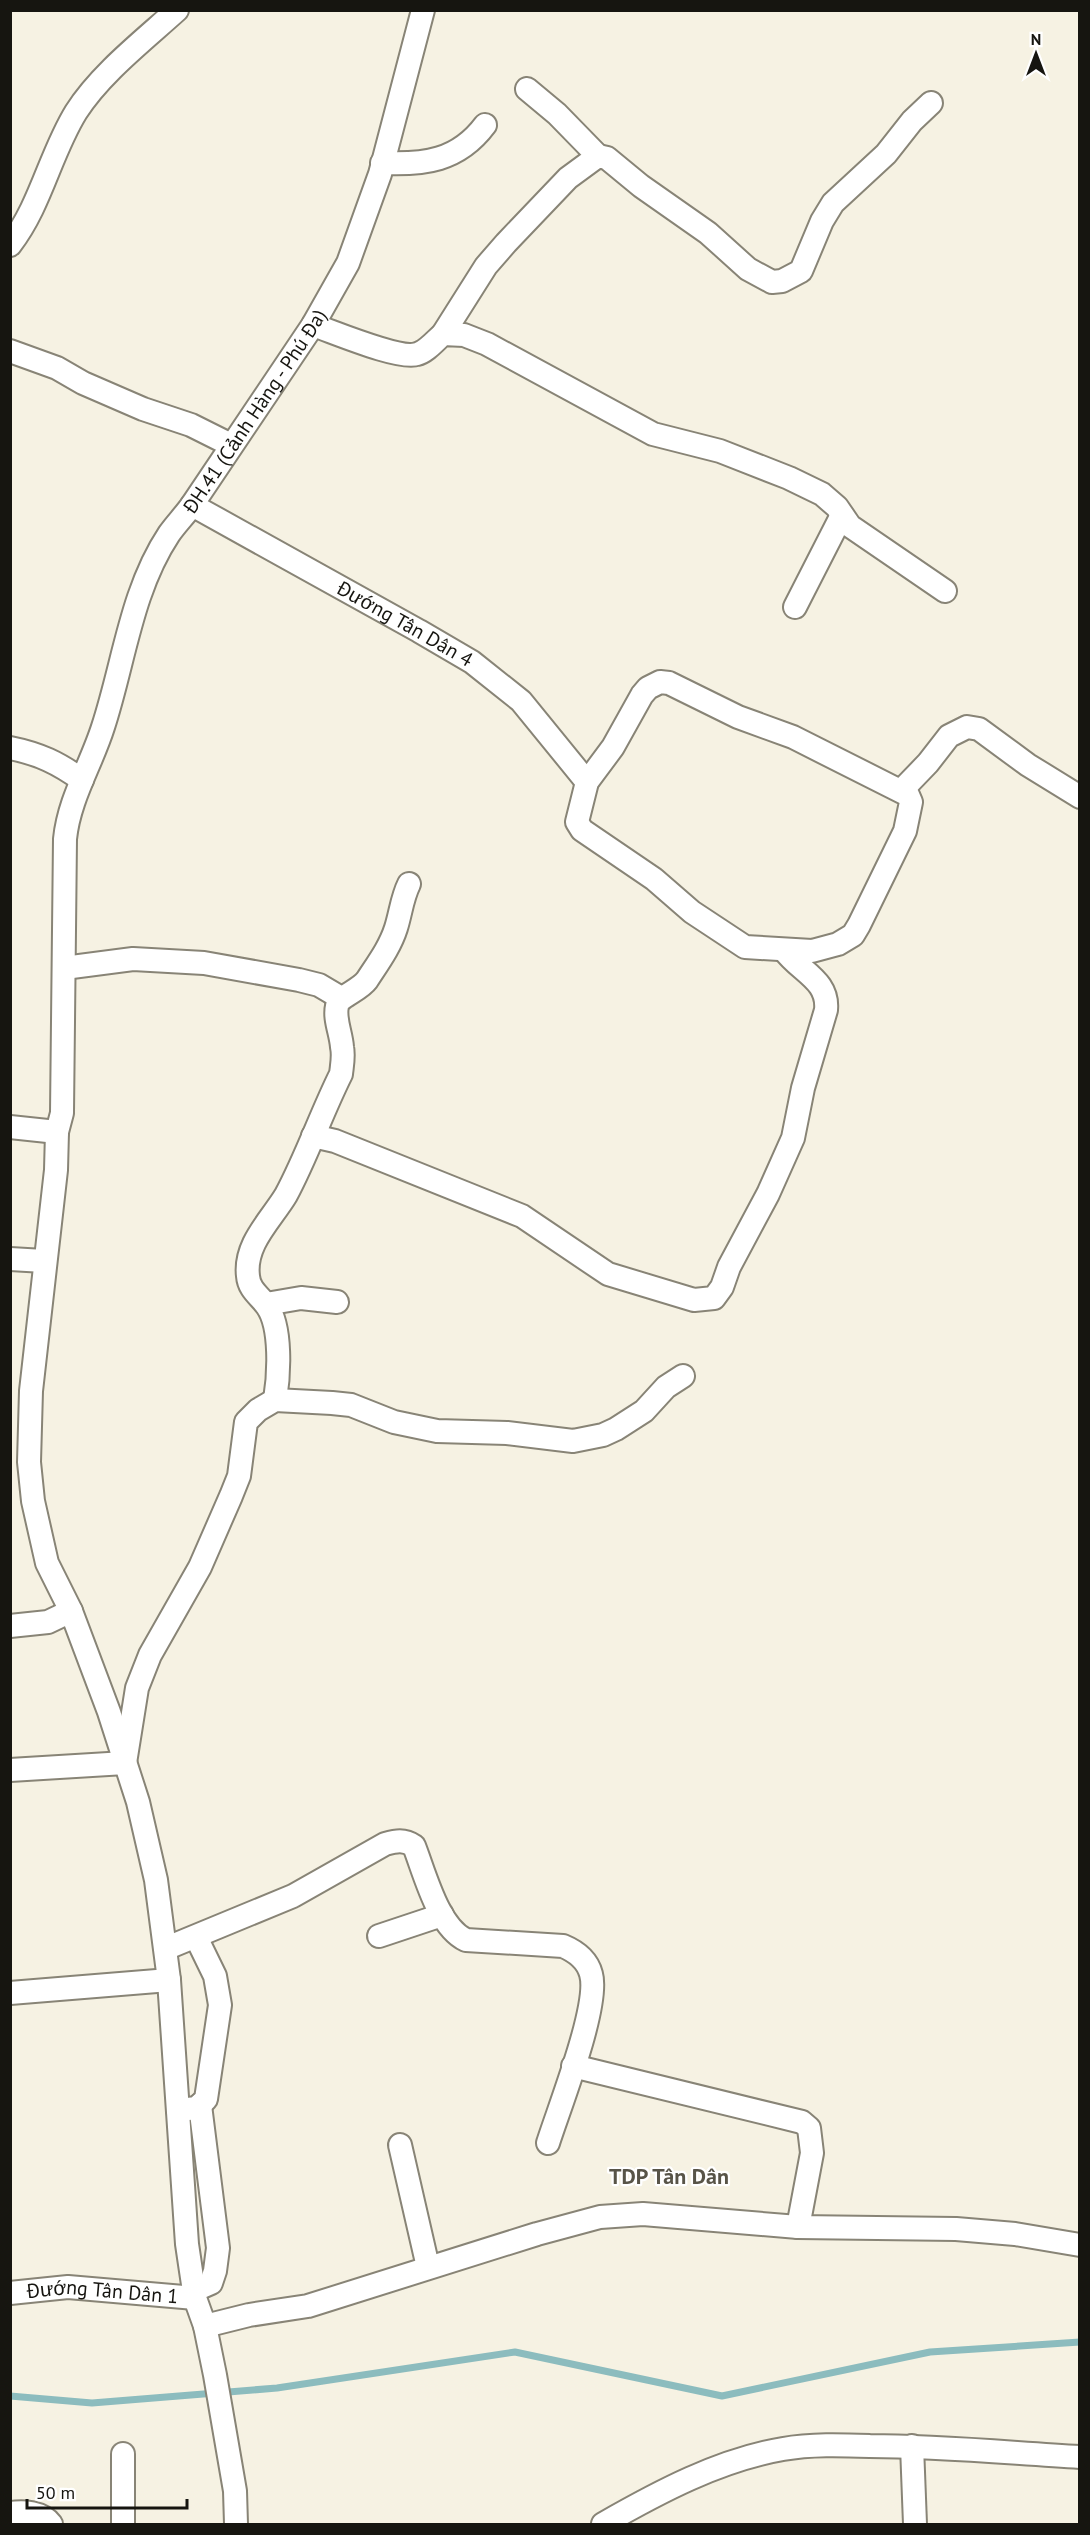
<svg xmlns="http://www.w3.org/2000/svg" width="1090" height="2535" font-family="'PT Sans',sans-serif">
<rect width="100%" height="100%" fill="#f6f2e3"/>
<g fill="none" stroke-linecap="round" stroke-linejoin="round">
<!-- stream -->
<polyline stroke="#8cbcbe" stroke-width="7" points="10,2396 92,2403 277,2388 515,2352 722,2396 930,2352 1080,2342"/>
<defs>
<g id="minor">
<polyline points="527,89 557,114 598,156"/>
<path d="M382 163C424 165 458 161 485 125"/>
<path d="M10 245C41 205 50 154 76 112 100 74 144 40 177 10"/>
<path d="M313 325C334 332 399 360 417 354 426 352 436 340 443 334L464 335 487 344 653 434 720 451 789 478 822 494 837 507 850 526 945 591"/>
<polyline points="443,334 486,266 506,243 568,178 598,156 607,158 641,186 708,233 748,269 772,282 782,281 801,271 822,221 833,203 886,154 912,121 931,103"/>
<polyline points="10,351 57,368 83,383 143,409 191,425 231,445"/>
<path id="s1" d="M192 505 419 631 472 662 521 701 587 782"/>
<polyline points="795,607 842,515"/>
<polygon points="660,682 669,683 738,717 793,737 908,795 911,802 905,831 859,925 853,935 838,944 812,951 745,947 692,912 654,879 582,830 577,822 587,782 613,747 642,695 648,688"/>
<path d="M10 748C40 754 58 763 82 780"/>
<polyline points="902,790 928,763 949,736 967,727 979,729 1028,765 1080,797"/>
<polyline points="64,968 133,959 204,963 299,980 319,985 341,998"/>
<polyline points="10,1127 57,1132"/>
<path d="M313 1136 335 1141 522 1216 608 1274 694 1300 714 1298 722 1287 729 1267 768 1194 793 1138 803 1088 826 1010C829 980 800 972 784 950"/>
<polyline points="10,1259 44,1261"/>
<polyline points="266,1304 301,1298 337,1302"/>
<path d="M275 1400C279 1376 282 1327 267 1306 260 1296 249 1290 248 1276 244 1244 271 1220 286 1195 307 1156 321 1114 341 1074 342 1065 344 1056 342 1047 341 1033 334 1019 337 1006 339 996 359 991 367 980 378 963 390 947 396 928 401 912 402 898 409 884"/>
<polyline points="10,1626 48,1622 71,1611"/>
<polyline points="10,1770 125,1763 137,1688 150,1655 200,1567 231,1496 239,1476 246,1422 258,1410 275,1400 332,1403 351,1405 394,1422 437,1431 507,1433 573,1441 603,1435 616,1429 644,1411 666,1387 683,1376"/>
<polyline points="379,1936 442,1915"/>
<path d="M167 1948 293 1896 385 1844C396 1841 404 1839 414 1846 425 1874 438 1927 466 1940L563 1946C575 1951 587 1959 591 1974 600 2005 559 2108 548 2143"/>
<polyline points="10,1993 169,1980"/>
<polyline points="573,2066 802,2122 809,2128 812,2153 798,2227"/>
<polyline points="178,2110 197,2108 206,2099 220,2005 215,1976 196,1937"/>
<polyline points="400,2145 428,2267"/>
<polyline points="195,2290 211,2283 215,2271 218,2248 200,2105"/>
<path id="s2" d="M10 2293 68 2287 195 2298"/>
<polyline points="205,2326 249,2315 308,2306 537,2234 600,2217 643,2214 798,2227 956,2229 1015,2234 1080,2245"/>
<polyline points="912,2446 915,2524"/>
<polyline points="123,2454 123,2524"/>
<path d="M10 2513C24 2511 42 2512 51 2524"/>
<path id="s3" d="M236 2524 235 2491 215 2375 205 2326 195 2298 187 2244 169 1980 156 1880 138 1802 109 1712 71 1611 47 1563 33 1501 29 1462 31 1391 56 1170 57 1132 62 1113 65 839C69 799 91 765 103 727 124 663 131 591 169 534 176 524 185 515 192 505L313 325 348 263 380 174 423 10"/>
<path d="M603 2524C659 2492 719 2460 783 2449 811 2444 841 2445 870 2446 940 2446 1010 2453 1080 2457"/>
</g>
</defs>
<!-- minor casing -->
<use href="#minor" stroke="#888476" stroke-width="26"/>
<!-- minor -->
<use href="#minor" stroke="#fff" stroke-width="22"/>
</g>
<g text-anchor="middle" stroke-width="4.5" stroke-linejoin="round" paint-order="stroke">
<!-- street labels -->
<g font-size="20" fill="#161510" stroke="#fff">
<text dy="7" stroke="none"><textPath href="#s3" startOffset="2188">ĐH.41 (Cảnh Hàng - Phú Đa)</textPath></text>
<text dy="7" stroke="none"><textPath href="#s1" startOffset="244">Đướng Tân Dân 4</textPath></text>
<text dy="7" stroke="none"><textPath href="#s2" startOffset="93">Đướng Tân Dân 1</textPath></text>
</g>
<!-- quarter labels -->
<g font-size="22" font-weight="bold" fill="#585448" stroke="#fff">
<text x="669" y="2184">TDP Tân Dân</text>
</g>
</g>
<!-- border -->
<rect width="1090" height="2535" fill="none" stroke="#161510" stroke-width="24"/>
<!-- north arrow -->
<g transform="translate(1036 54)" stroke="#ffffff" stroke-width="4.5" paint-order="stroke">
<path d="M0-4.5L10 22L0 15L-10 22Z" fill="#161510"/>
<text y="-9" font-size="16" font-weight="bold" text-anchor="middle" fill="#161510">N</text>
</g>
<!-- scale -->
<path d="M27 2499v9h160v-9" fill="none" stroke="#161510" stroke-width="3"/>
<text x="36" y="2499" font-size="18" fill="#161510" stroke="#ffffff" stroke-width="4.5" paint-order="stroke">50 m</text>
</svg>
